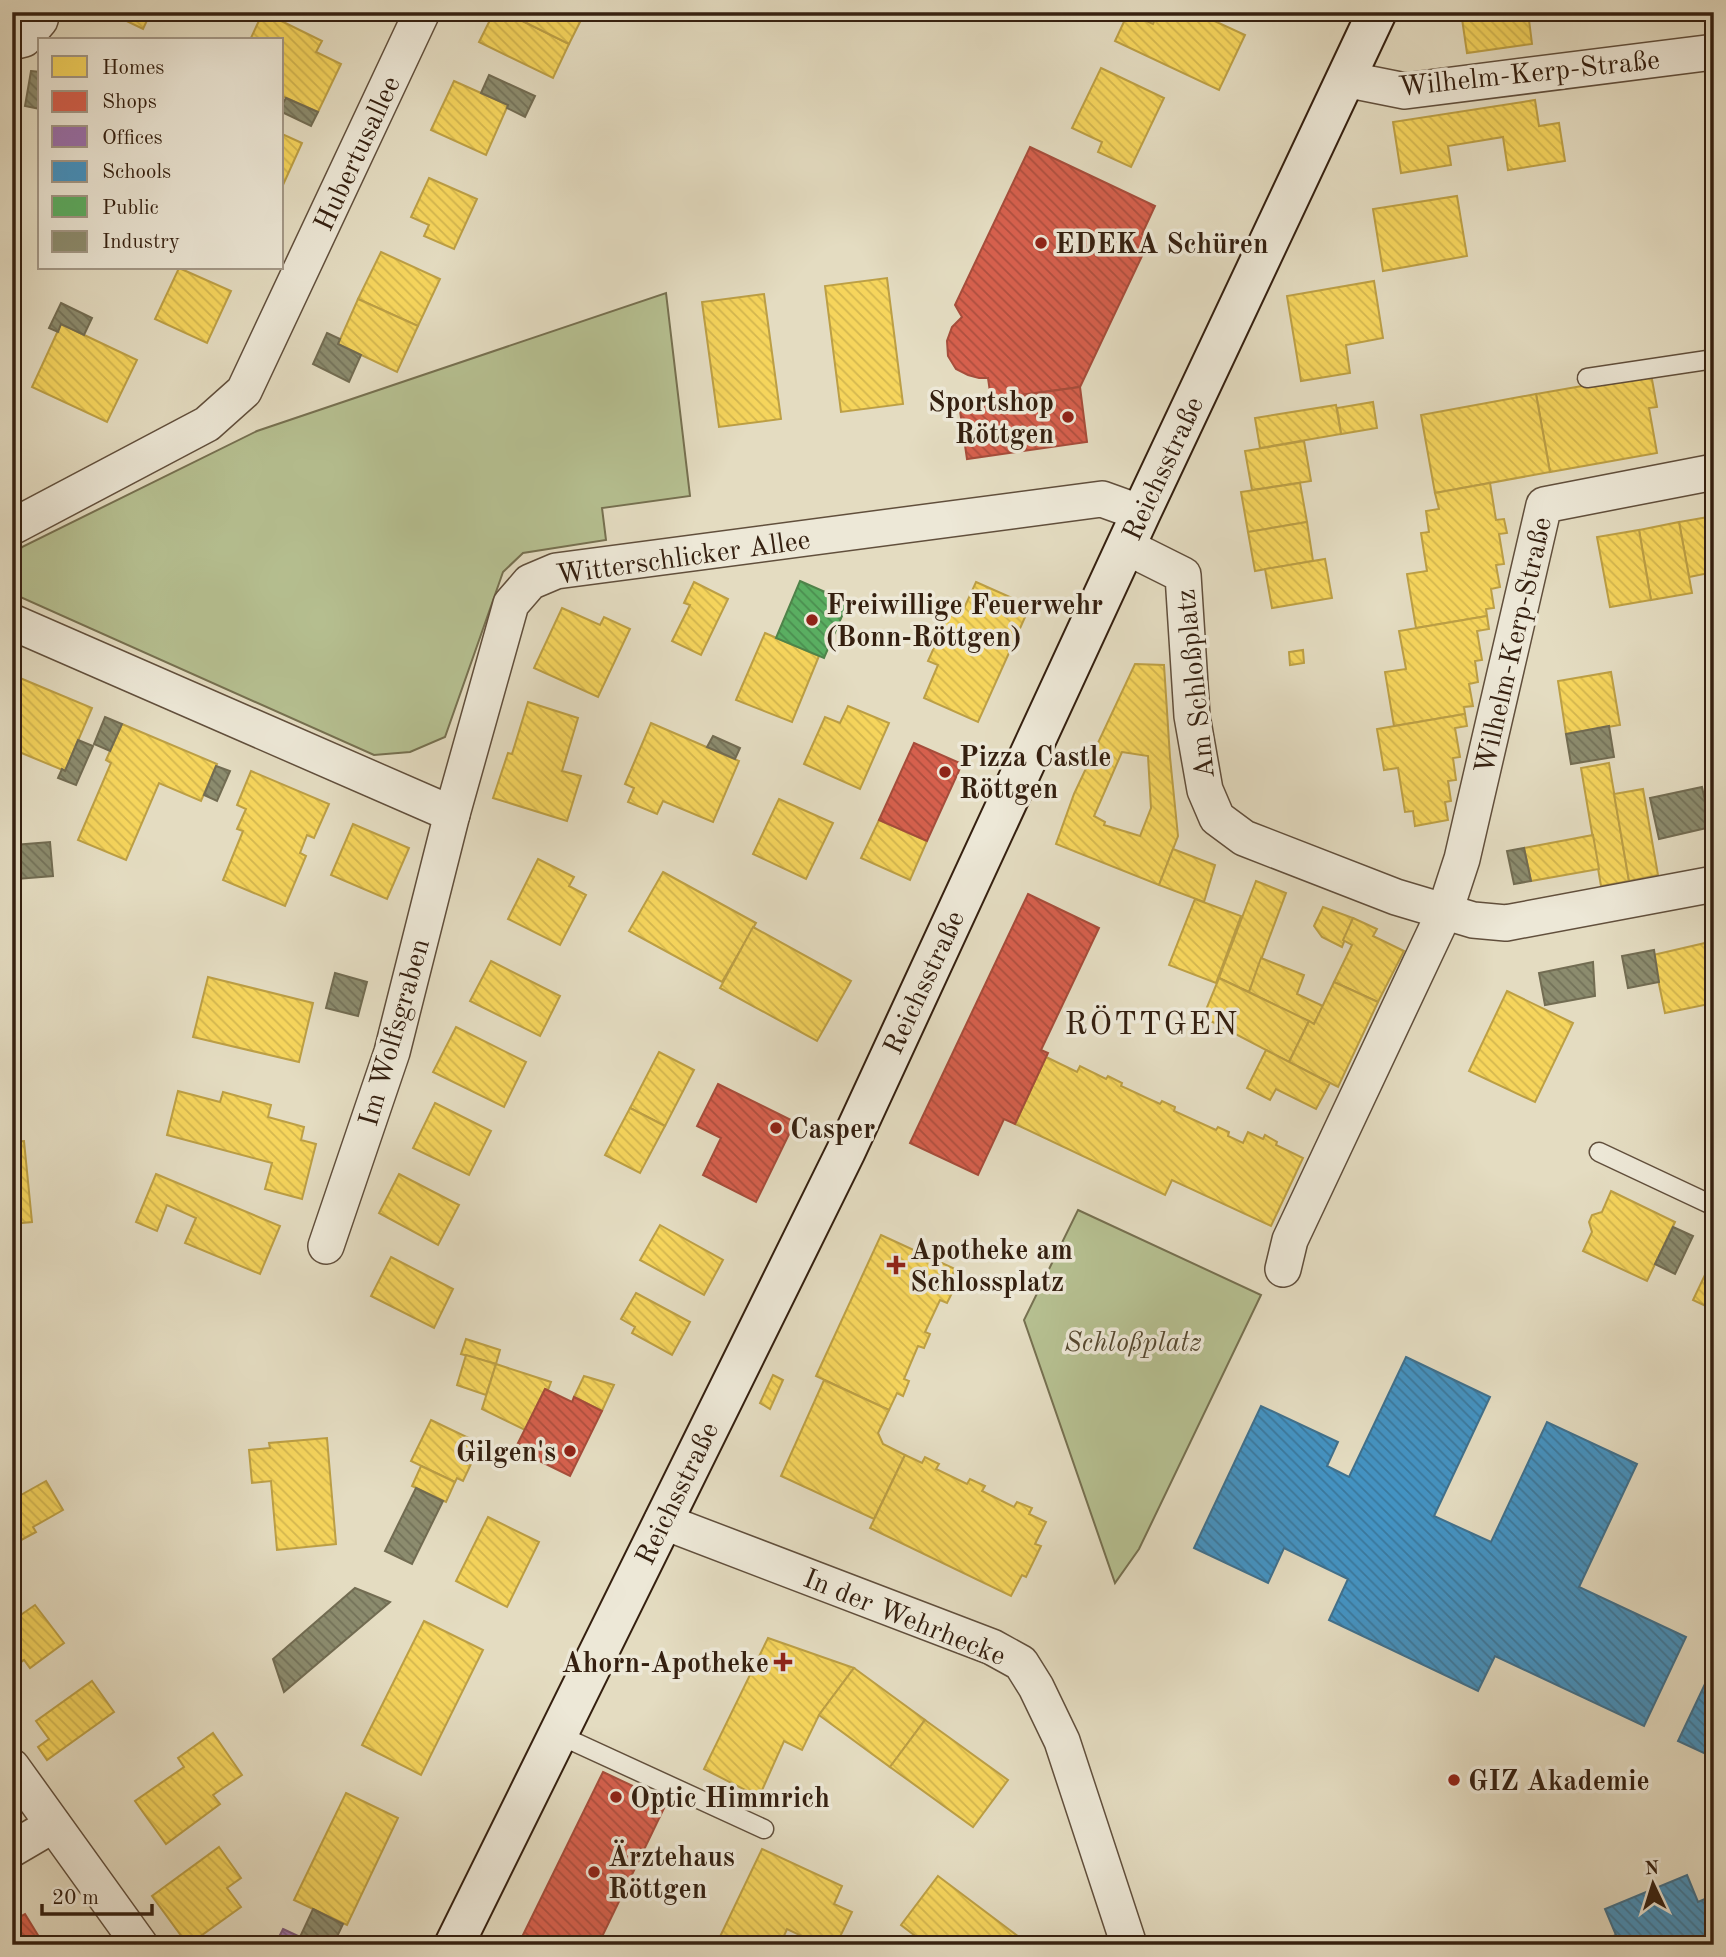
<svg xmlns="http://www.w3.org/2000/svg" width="1726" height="1957" font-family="'Old Standard TT',serif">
<defs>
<pattern id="homes-back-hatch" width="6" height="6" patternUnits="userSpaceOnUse" patternTransform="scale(1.75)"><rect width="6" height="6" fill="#f6d55c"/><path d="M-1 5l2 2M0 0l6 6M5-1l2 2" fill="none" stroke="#d4b74f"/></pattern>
<pattern id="shops-back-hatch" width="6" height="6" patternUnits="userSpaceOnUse" patternTransform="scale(1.75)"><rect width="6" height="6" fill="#d6604d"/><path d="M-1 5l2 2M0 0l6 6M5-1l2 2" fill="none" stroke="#ae4f3f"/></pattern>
<pattern id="offices-back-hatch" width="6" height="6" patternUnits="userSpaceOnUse" patternTransform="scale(1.75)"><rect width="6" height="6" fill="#9970ab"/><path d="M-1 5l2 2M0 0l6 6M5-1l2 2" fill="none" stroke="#7e5c8a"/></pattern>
<pattern id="schools-back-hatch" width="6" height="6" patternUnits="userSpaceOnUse" patternTransform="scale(1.75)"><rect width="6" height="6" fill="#4393c3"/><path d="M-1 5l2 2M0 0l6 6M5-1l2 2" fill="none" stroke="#39789d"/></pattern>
<pattern id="public-back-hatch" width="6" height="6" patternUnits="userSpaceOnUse" patternTransform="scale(1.75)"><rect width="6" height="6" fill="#5aae61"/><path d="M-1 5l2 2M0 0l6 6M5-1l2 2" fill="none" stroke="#4b8d4f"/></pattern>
<pattern id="industry-back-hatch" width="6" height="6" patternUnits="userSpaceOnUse" patternTransform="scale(1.75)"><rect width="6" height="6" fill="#8c8c6e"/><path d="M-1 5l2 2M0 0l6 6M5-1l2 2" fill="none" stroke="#737259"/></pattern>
</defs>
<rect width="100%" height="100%" fill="#e4dcc1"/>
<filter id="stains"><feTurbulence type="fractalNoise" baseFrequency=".00286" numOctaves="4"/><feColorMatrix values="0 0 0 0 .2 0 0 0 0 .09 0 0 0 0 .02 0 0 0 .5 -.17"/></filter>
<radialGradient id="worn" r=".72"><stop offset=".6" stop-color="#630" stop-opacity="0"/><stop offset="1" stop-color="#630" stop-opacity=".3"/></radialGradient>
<!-- park -->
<g fill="#b6c091" stroke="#767050" stroke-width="2">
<path d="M666 293 690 496 602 508 606 540 523 553 503 572 445 737 410 752 374 755 18 596C8 577 10 564 22 547L257 431Z"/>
<polygon points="1078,1210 1261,1295 1139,1549 1115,1583 1024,1320"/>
</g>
<!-- homes -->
<g fill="url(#homes-back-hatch)" stroke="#bc9f45" stroke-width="2" fill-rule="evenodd">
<polygon points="108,12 151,12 143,29"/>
<polygon points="263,12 322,41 316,52 341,64 318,112 282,96 282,40 250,40"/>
<polygon points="494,12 504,12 569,44 553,78 479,42"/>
<polygon points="504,12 585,12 569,44"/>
<polygon points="1158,12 1195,12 1245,35 1219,90 1115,41 1128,13 1153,24"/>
<polygon points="1461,12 1528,12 1532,44 1467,53"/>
<polygon points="1101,68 1164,98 1131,167 1098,152 1102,142 1072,128"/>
<polygon points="454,81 508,105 486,155 431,130"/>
<polygon points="1535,100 1539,126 1559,123 1565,161 1508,170 1503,137 1448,146 1451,165 1401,173 1393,122"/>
<polygon points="282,134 302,143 283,185 282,185"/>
<polygon points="429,178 477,199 454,249 424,236 429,225 411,217"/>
<polygon points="1457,196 1467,256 1383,271 1373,209"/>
<polygon points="381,252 440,279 418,326 358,299"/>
<polygon points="179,268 231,291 207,343 155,319"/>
<polygon points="887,278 903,404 841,412 825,286"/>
<polygon points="1374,281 1383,338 1346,345 1350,373 1301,381 1287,296"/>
<polygon points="764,294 781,419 719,427 702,302"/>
<polygon points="358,299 418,326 397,372 338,344"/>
<polygon points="61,324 137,360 107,422 32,387"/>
<polygon points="1651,374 1657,407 1649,408 1657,453 1550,472 1536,394"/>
<polygon points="1536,394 1550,472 1435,493 1421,415"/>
<polygon points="1373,402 1377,428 1341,434 1337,408"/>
<polygon points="1336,405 1341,434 1260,448 1255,418"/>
<polygon points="1304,441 1311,481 1252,490 1245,451"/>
<polygon points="1300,483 1307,522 1248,532 1241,492"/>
<polygon points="1490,483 1496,520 1504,519 1507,533 1499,534 1504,564 1496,565 1500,587 1491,589 1494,608 1486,609 1487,616 1416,628 1407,574 1427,571 1421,533 1429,532 1426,511 1439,509 1435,493"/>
<polygon points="1714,516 1714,572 1689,577 1679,522"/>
<polygon points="1307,522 1313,561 1255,571 1248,532"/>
<polygon points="1679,522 1692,593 1651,600 1639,530"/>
<polygon points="1639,530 1651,600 1610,607 1597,537"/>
<polygon points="1325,559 1332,598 1272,608 1265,569"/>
<polygon points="694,582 728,599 701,655 672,641 690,605 684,603"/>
<polygon points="976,582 1030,606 978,722 924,698 938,665 928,661 951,610 961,615"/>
<polygon points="562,608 600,625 604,617 630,629 598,697 534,668"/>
<polygon points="1487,616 1489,629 1477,631 1482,660 1475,661 1478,682 1469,684 1473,706 1464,707 1465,714 1394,726 1385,672 1406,669 1399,631"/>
<polygon points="765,633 819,656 792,722 736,700"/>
<polygon points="1303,650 1304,663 1290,665 1289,652"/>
<path d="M1135 664 1164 665 1170 757 1178 836 1159 885 1056 844 1074 794ZM1122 752 1148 756 1151 808 1140 836 1104 825 1105 822 1094 816Z"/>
<polygon points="1611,672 1620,725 1566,734 1558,681"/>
<polygon points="20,678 92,708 65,771 12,749 12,696"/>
<polygon points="528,702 578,718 562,771 581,776 567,821 493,798 508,753 512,754"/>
<polygon points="848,706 889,723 860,789 804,764 825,717 840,723"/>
<polygon points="1465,714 1467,726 1455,728 1460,757 1453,758 1456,780 1448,781 1451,801 1445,802 1448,820 1415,826 1413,811 1405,812 1398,768 1384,770 1377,729"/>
<polygon points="651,723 739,761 713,822 663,801 657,814 628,802 634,788 625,784"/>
<polygon points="122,724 217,764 201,801 159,783 126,860 78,840 111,763 106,760"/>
<polygon points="1714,762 1714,791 1707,763"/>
<polygon points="1609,763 1629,881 1601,886 1581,768"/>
<polygon points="251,771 329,804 314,838 307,835 300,853 306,856 285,906 223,880 243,831 237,829 246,809 237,805"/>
<polygon points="1643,789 1658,875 1629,881 1614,794"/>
<polygon points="779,799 833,823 806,879 753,854"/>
<polygon points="879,820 927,841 910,880 861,858"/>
<polygon points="353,824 409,848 387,899 331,875"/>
<polygon points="1593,835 1599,869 1531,881 1524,848"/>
<polygon points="1173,849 1215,865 1204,902 1159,885"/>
<polygon points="538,859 574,877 569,886 586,895 560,945 508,919"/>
<polygon points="663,872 756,923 722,982 629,931"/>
<polygon points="1256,881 1286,893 1249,992 1219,978"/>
<polygon points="1195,899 1241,916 1216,983 1169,965"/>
<polygon points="1323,907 1353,918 1342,947 1322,937 1314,926"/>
<polygon points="1353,918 1377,929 1373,936 1404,951 1378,1002 1334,982 1352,945 1343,940"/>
<polygon points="753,927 851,981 817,1041 720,988"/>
<polygon points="1705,943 1714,988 1714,1003 1665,1013 1653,955"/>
<polygon points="1261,958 1304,975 1297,994 1323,1006 1314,1024 1249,992"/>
<polygon points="491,961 560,996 540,1036 470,1001"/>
<polygon points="208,977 313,1003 299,1062 193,1037"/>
<polygon points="1219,978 1309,1021 1289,1062 1203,1017"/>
<polygon points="1334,982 1378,1002 1338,1087 1289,1062 1309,1021 1314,1024"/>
<polygon points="1507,991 1573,1023 1535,1102 1469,1071"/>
<polygon points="456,1027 526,1062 504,1107 433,1072"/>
<polygon points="1266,1050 1330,1083 1316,1109 1276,1089 1270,1100 1247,1088"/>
<polygon points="659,1052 694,1070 665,1126 630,1108"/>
<polygon points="1046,1057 1077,1072 1080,1066 1106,1079 1108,1076 1122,1083 1121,1086 1160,1104 1162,1101 1175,1107 1174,1111 1216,1130 1218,1127 1229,1132 1228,1136 1243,1143 1248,1132 1263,1139 1265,1135 1277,1142 1276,1145 1303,1158 1271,1226 1172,1180 1165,1195 1015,1124"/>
<polygon points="178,1091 220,1102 223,1092 271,1105 268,1117 304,1127 301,1140 316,1144 302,1199 265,1189 272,1163 167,1135"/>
<polygon points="435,1103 491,1131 469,1175 413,1148"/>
<polygon points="630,1108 665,1126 640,1173 605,1155"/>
<polygon points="24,1141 32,1222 12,1224 12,1142"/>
<polygon points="156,1174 280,1226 260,1274 185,1243 196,1218 167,1205 157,1231 136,1222"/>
<polygon points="399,1174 459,1205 438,1245 379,1213"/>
<polygon points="1611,1191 1675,1222 1647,1281 1583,1251 1592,1232 1589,1222 1592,1215 1602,1212"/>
<polygon points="660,1225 723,1260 704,1295 640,1260"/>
<polygon points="881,1235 955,1269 947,1286 954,1289 947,1303 940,1300 925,1332 930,1334 924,1348 918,1346 904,1379 909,1381 903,1396 897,1393 889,1410 816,1376"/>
<polygon points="1714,1256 1714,1310 1693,1300"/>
<polygon points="391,1257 453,1289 434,1328 371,1296"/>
<polygon points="636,1293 690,1322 672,1355 632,1333 635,1327 621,1319"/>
<polygon points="466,1339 500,1350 496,1364 461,1354"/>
<polygon points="466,1355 496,1364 486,1395 457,1385"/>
<polygon points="496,1364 551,1382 548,1390 545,1389 525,1430 482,1409"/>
<polygon points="773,1375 783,1380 770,1409 760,1403"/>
<polygon points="584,1376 614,1385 602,1411 574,1397"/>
<polygon points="824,1380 889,1410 878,1433 883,1444 905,1455 874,1519 781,1476"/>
<polygon points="431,1420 475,1441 466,1462 471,1464 463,1481 457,1478 455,1482 411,1461"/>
<polygon points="327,1438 336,1544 277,1550 271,1481 252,1483 249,1450 270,1448 269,1443"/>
<polygon points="905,1455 922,1463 925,1457 939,1464 936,1469 967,1484 970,1479 985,1486 982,1491 1014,1507 1017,1502 1032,1508 1029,1514 1046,1522 1035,1544 1041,1546 1026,1577 1022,1575 1011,1596 870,1528"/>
<polygon points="421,1466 455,1482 446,1502 412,1486"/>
<polygon points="46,1481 63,1510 33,1527 36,1532 12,1545 12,1500"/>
<polygon points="488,1517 539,1542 507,1607 456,1581"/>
<polygon points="35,1605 64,1643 30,1668 24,1660 13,1668 12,1621"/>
<polygon points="424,1621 483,1650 421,1775 362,1745"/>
<polygon points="768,1638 854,1668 819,1715 802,1750 784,1741 759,1797 704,1769"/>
<polygon points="854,1668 925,1720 890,1767 819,1715"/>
<polygon points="92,1681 114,1712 47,1760 38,1747 49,1739 36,1721"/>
<polygon points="925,1720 1008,1780 973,1827 890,1767"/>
<polygon points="213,1733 242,1775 213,1795 220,1804 166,1844 135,1801 184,1767 178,1758"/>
<polygon points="346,1793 398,1818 347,1925 294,1900"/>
<polygon points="219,1847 241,1878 227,1888 241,1907 188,1945 152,1896"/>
<polygon points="762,1849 842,1886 834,1904 852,1912 836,1945 821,1945 787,1929 780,1945 716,1945"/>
<polygon points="938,1876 1019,1937 1013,1945 927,1945 901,1925"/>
</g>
<!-- shops -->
<g fill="url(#shops-back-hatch)" stroke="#a64d3b" stroke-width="2">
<polygon points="1030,147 1155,206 1142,234 1151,237 1080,387 991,399 988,378 979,378 968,375 956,369 948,356 947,341 952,327 962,317 955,305"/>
<polygon points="1080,387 1087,442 967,459 959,404"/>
<polygon points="914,743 962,764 927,841 879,820"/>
<polygon points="1028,894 1099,928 1041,1050 1048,1053 1015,1124 1004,1119 978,1175 910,1143"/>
<polygon points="718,1084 795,1122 756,1202 703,1175 721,1138 697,1126"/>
<polygon points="545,1389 572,1402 574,1397 602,1411 570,1476 515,1449"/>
<polygon points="603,1772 667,1802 598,1945 528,1945 520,1941"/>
<polygon points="25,1914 44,1945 12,1945 12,1921"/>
</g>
<!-- offices -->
<polygon fill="url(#offices-back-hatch)" stroke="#7b587c" stroke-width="2" points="283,1929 315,1944 315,1945 275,1945"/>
<!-- schools -->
<g fill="url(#schools-back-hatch)" stroke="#3f708d" stroke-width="2">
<polygon points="1406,1357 1490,1397 1434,1516 1491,1542 1547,1422 1637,1464 1579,1587 1686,1637 1644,1726 1495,1656 1478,1691 1329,1620 1348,1579 1284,1548 1268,1583 1194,1548 1261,1406 1338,1442 1327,1466 1349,1477"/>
<polygon points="1714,1665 1714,1738 1706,1754 1678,1741"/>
<polygon points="1687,1875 1698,1902 1714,1895 1714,1945 1593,1945 1616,1935 1605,1909"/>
</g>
<!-- public -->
<polygon fill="url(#public-back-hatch)" stroke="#4f8349" stroke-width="2" points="800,581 848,602 824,658 776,638"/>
<!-- industry -->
<g fill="url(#industry-back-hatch)" stroke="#726c52" stroke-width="2">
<polygon points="31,71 40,72 40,109 25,106"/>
<polygon points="489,75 535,96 525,117 507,108 508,105 481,93"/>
<polygon points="286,98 318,112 311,126 282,112 282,105"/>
<polygon points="61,303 92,318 84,335 61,324 58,332 49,328"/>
<polygon points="327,333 340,339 338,344 361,355 349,382 313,364"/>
<polygon points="105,717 122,724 110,751 94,744"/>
<polygon points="1609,726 1614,757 1571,764 1566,734"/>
<polygon points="713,736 740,748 735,759 707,747"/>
<polygon points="78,740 93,746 76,785 58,778 62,769 65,771"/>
<polygon points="216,766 230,771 217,801 204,795"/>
<polygon points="1702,787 1711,827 1659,839 1650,798"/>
<polygon points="50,842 53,876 17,879 14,845"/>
<polygon points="1524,848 1531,881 1514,884 1507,851"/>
<polygon points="1654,950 1659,982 1628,988 1622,956"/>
<polygon points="1593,962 1595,996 1545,1005 1539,973"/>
<polygon points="335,973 367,982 358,1016 326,1008"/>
<polygon points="1673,1227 1693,1236 1675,1274 1655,1264"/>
<polygon points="416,1488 443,1501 412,1564 385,1551"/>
<polygon points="355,1588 390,1602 284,1692 273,1659"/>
<polygon points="313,1909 343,1924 333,1945 317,1945 300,1937"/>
</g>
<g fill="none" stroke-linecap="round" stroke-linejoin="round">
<defs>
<g id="lane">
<polyline points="1587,378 1714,359"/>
<polyline points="1599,1152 1714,1206"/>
<polyline points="557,1734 764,1829"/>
</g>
<g id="street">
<polyline points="12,42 24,39 40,20 42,12"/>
<polyline points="1345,79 1405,91 1714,52"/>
<polyline points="12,527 207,424 244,391 422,12"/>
<polyline points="1125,546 1183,575 1192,716 1205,790 1217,818 1244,838 1396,897 1473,920 1506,923 1714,884"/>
<polyline points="12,622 452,814 511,604 530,582 556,571 1102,499 1141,513"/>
<polyline points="326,1246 392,1052 452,814"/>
<polyline points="1283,1269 1290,1240 1445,911 1462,859 1544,505 1714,472"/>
<polyline points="662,1521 992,1647 1021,1663 1036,1687 1062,1741 1129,1945"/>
<polyline points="12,1767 140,1945"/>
<polyline points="12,1849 53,1825"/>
</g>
<polyline id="secondary" points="454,1945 846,1151 1141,513 1377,12"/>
</defs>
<!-- lane casing -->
<use href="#lane" stroke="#614f3c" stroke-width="21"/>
<!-- street casing -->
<use href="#street" stroke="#614f3c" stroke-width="38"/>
<!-- secondary casing -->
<use href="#secondary" stroke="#352010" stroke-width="42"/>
<!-- lane -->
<use href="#lane" stroke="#ede8d7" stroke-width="18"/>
<!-- street -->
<use href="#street" stroke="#ede8d7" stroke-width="35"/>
<!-- secondary -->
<use href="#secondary" stroke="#ede8d7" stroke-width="38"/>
</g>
<!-- markers -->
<g fill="#8f2418" stroke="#ede8d7" stroke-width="2.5">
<circle cx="1041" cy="243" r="7"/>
<circle cx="1068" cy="417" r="7"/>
<circle cx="812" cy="620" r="7"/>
<circle cx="945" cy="772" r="7"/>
<circle cx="776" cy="1128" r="7"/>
<path d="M892.5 1254.5h7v7h7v7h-7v7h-7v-7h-7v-7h7z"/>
<circle cx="570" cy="1451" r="7"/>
<path d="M779.5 1651.5h7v7h7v7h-7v7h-7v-7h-7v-7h7z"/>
<circle cx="1454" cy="1780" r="7"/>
<circle cx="616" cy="1797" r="7"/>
<circle cx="594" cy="1872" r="7"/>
</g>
<g text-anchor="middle" stroke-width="7" stroke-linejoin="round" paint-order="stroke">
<!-- street labels -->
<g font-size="28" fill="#352010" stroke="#ede8d7">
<text transform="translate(1529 72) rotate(-6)" y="10">Wilhelm-Kerp-Straße</text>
<text transform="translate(356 153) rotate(-65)" y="10">Hubertusallee</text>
<text transform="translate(1162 468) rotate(-65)" y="10">Reichsstraße</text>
<text transform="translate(683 556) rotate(-8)" y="10">Witterschlicker Allee</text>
<text transform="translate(1512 645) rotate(-77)" y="10">Wilhelm-Kerp-Straße</text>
<text transform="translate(1194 684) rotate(-96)" y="10">Am Schloßplatz</text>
<text transform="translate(923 982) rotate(-65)" y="10">Reichsstraße</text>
<text transform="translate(393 1032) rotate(-74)" y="10">Im Wolfsgraben</text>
<text transform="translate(676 1493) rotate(-64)" y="10">Reichsstraße</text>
<text transform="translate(905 1616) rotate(22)" y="10">In der Wehrhecke</text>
</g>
<!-- poi labels -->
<g font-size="28" font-weight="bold" fill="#352010" stroke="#ede8d7" text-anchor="start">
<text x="1055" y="253">EDEKA Schüren</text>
<text x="1054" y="411" text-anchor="end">Sportshop<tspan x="1054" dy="32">Röttgen</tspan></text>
<text x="826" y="614">Freiwillige Feuerwehr<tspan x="826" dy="32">(Bonn-Röttgen)</tspan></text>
<text x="959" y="766">Pizza Castle<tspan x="959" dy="32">Röttgen</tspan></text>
<text x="790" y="1138">Casper</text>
<text x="910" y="1259">Apotheke am<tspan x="910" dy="32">Schlossplatz</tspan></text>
<text x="556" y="1461" text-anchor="end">Gilgen's</text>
<text x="769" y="1672" text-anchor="end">Ahorn-Apotheke</text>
<text x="1468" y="1790">GIZ Akademie</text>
<text x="630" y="1807">Optic Himmrich</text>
<text x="608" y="1866">Ärztehaus<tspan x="608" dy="32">Röttgen</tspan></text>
</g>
<!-- park labels -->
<g font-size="28" font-style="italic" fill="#554830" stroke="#ede8d7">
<text x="1133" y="1351">Schloßplatz</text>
</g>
<!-- quarter labels -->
<g font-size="32" letter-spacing="2" fill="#352010" stroke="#ede8d7">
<text x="1152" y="1034">RÖTTGEN</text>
</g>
</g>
<!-- margin -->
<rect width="1726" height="1957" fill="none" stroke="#e4dcc1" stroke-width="42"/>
<rect x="14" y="14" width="1698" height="1929" fill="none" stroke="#352010" stroke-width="3.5"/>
<rect x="21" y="21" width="1684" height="1915" fill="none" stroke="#352010" stroke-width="2"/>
<!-- legend -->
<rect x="38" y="38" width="245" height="231" fill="#ede8d7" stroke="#a39887" stroke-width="2"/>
<rect x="52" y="56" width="35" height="21" fill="#f6d55c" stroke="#a39887" stroke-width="2"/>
<text x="102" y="74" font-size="21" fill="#352010">Homes</text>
<rect x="52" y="91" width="35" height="21" fill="#d6604d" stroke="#a39887" stroke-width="2"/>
<text x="102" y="108" font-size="21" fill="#352010">Shops</text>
<rect x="52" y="126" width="35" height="21" fill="#9970ab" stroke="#a39887" stroke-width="2"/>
<text x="102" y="144" font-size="21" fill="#352010">Offices</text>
<rect x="52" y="161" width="35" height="21" fill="#4393c3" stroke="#a39887" stroke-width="2"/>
<text x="102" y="178" font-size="21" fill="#352010">Schools</text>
<rect x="52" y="196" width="35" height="21" fill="#5aae61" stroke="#a39887" stroke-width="2"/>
<text x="102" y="214" font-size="21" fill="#352010">Public</text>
<rect x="52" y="231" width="35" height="21" fill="#8c8c6e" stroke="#a39887" stroke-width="2"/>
<text x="102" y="248" font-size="21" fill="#352010">Industry</text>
<!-- north arrow -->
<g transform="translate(1653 1884) rotate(356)" stroke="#ede8d7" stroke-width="5" paint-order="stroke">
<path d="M0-5L12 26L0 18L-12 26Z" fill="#352010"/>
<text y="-10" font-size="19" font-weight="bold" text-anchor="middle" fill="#352010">N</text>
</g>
<!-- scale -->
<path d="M42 1904v10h110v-10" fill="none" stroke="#352010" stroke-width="3.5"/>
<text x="52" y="1904" font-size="21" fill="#352010" stroke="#ede8d7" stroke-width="5" paint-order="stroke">20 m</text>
<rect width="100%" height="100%" filter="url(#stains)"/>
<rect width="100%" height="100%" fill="url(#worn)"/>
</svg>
